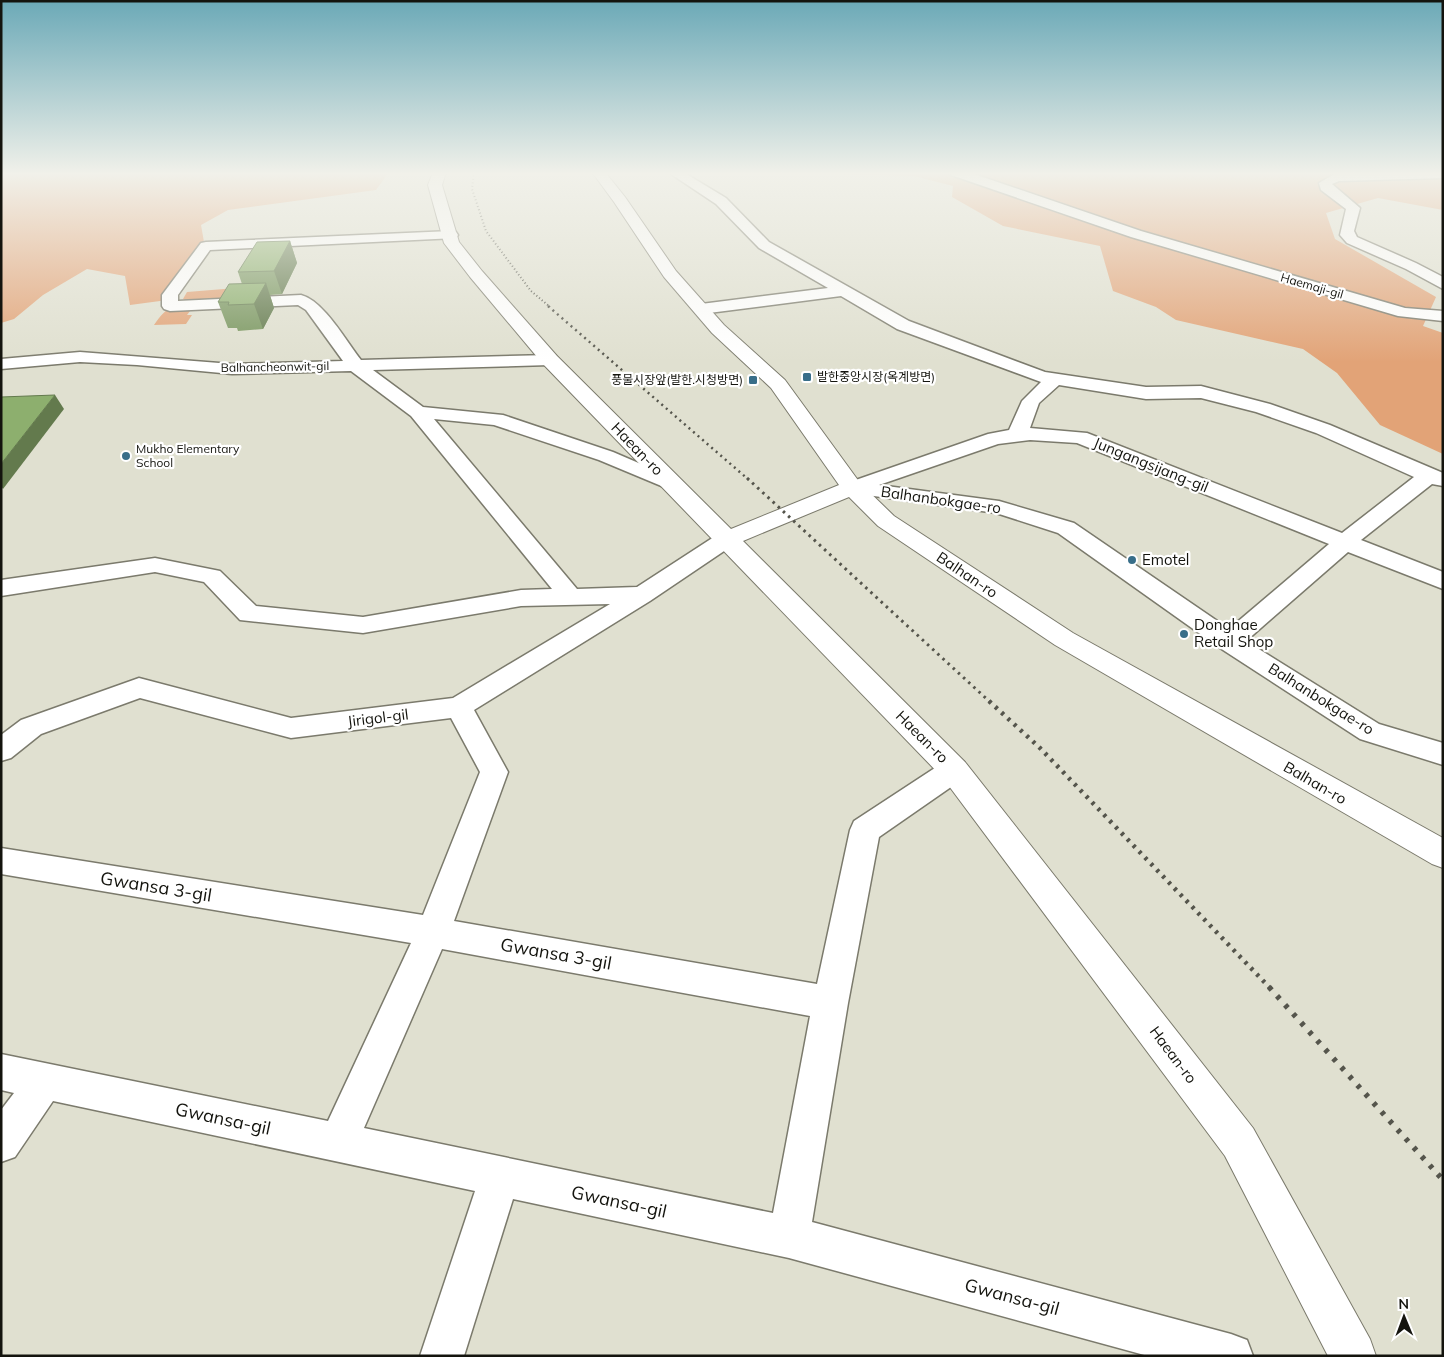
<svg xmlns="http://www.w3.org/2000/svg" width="1444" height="1357" font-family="Mulish,'Noto Sans KR',sans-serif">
<rect width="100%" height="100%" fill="#e0e0d0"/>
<!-- green -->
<g fill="#e2a377">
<polygon points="1,172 389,172 376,190 228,210 201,225 204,242 175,299 130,305 125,276 87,269 43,295 14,319 1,323"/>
<polygon points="837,172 1424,172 1433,177 1443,178 1443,210 1378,198 1326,213 1335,239 1436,297 1423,326 1443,333 1443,454 1380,425 1337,373 1303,349 1176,320 1156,307 1113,291 1100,246 1003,226 952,197 953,186 914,176 839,174"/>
<polygon points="236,288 230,299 188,301 183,299 187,292"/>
<path d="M193 307 187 315H192L186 324 154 325C168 305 169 308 193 307Z"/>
</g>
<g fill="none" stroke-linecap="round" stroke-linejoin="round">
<defs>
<g id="street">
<path d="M668 172H683L726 198 769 242 909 321 1045 372 1146 387 1201 386 1270 404 1330 425 1443 473V486L1432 484 1361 540 1443 572V589L1348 552 1246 641 1379 724 1443 743V765L1360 739 1220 648 1058 533 996 513 845 492 841 488 845 484 850 482 988 434 1009 430 1022 401 1041 382 897 329 841 296 701 314 695 312 693 309 695 306 701 304 828 288 759 248 716 204ZM1059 385 1146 399 1201 398 1256 412 1316 433 1414 477 1342 533 1087 433 1030 428 1039 403ZM1030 440 1077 443 1329 544 1229 629 1074 523 999 501 879 485 998 444Z"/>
<polygon points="949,172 968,172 1141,231 1405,308 1443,311 1443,321 1398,316 1131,237 951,175"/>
<polygon points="1367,172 1443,172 1443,178 1339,181 1332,184 1360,208 1354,231 1357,237 1416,263 1443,277 1443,289 1406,269 1347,243 1340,235 1346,209 1321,190 1319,183 1336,173"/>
<path d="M451 231 456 232 458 235 456 238 210 250 178 295V301L301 295C324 301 346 341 361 360L550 355 556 356 559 360 556 364 550 365 373 370 423 407 503 415 613 452 678 480 681 484 678 488 671 490 599 460 494 425 434 419 577 589 637 587 717 535 725 533 733 535 736 540 733 545 650 601 474 710 508 772 454 921 817 984 850 830 854 821 944 762 954 759 964 762 968 770 964 778 879 837 848 1003 812 1222 1231 1334 1247 1340 1253 1356H1148L789 1258 513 1199 464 1356H420L475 1191 53 1101 15 1157 1 1162V1110L14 1093 1 1090V1054L328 1121 411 943 1 874V848L423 915 480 772 451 718 291 738 140 698 41 734 11 758 1 761V735L21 720 139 678 291 718 453 698 610 604 521 606 363 633 240 620 204 582 155 572 1 596V580L155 558 220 571 256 606 363 617 521 590 552 589 411 416 351 371 232 374 137 365 80 362 1 369V359L80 352 232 364 343 361 306 310 298 305 170 311 164 309 162 306V295L201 243 206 242ZM442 949 810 1016 773 1213 364 1128Z"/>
</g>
<polygon id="secondary" points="433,172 446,172 442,185 459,242 482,271 557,356 731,529 839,485 771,388 712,333 664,277 614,202 592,172 605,172 625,197 676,271 724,325 785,380 860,483 894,516 1073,633 1443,838 1443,868 1432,864 1055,645 878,526 849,497 743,541 965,762 1253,1128 1370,1339 1376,1356 1328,1356 1225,1156 943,778 543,364 470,277 444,243 428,185"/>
</defs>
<!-- street casing -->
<use href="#street" stroke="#7b7a6c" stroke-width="3"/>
<!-- secondary casing -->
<use href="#secondary" stroke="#7b7a6c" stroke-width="2"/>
<!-- street -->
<use href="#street" fill="#fff" fill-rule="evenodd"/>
<!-- secondary -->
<use href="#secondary" fill="#fff" fill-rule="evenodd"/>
<!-- rail-far4 -->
<polyline stroke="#55554c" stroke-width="2" stroke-dasharray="1 2.5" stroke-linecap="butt" points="474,172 472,189 486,231 531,291 550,307"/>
<!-- rail-far3 -->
<polyline stroke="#55554c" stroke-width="2.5" stroke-dasharray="2 4" stroke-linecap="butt" points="548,306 749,480"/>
<!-- rail-far2 -->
<polyline stroke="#55554c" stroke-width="3" stroke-dasharray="2.5 4.5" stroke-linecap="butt" points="747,478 990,702"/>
<!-- rail-far1 -->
<polyline stroke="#55554c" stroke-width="4.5" stroke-dasharray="3 5.5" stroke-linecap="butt" points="989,701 1040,748 1271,989"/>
<!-- rail -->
<polyline stroke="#55554c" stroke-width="5.5" stroke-dasharray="4 8" stroke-linecap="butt" points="1269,987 1443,1180"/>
</g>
<!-- wall -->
<polygon fill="#79965f" points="290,241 297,263 282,294 270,295 274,308 263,329 238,331 237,328 228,328 218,302 242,284 238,272"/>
<!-- shaded-wall -->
<g fill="#637a4d">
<polygon points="290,241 297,263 282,294 274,271"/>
<polygon points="266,283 274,308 263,329 254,304"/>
<polygon points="55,395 64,409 3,489 1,486 1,464"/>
</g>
<!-- building -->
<g fill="#8daf6e" stroke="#637a4d">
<polygon points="290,241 274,271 238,272 257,242"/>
<polygon points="266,283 254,304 228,305 229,302 218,302 229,284"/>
<polygon points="55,395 1,464 1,397"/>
</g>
<!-- sky -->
<linearGradient id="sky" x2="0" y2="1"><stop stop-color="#6ba9b7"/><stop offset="0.48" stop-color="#f1f1ea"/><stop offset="1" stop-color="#f1f1ea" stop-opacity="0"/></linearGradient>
<rect width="1444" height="362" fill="url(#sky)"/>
<!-- markers -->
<g fill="#386e89" stroke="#fff" stroke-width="2">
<rect x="802" y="372" width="10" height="10" rx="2.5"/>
<rect x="748" y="375" width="10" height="10" rx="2.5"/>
<circle cx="126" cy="456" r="5"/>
<circle cx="1132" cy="560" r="5"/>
<circle cx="1184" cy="634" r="5"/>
</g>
<g text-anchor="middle" stroke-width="4.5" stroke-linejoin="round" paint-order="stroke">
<!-- far-street labels -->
<g font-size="12" fill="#14140e" stroke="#fff">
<text transform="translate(1312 286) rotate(16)" y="4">Haemaji-gil</text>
<text transform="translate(275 367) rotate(-1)" y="4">Balhancheonwit-gil</text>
</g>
<!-- far-poi labels -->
<g font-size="12" fill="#14140e" stroke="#fff" text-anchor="start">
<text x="817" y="381">발한중앙시장(옥계방면)</text>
<text x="743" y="384" text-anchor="end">풍물시장앞(발한.시청방면)</text>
<text x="136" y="453">Mukho Elementary<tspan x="136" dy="14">School</tspan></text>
</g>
<!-- street labels -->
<g font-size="15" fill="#14140e" stroke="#fff">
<text transform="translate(637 449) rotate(46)" y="5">Haean-ro</text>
<text transform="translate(1151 465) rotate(22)" y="5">Jungangsijang-gil</text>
<text transform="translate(941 500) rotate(8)" y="5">Balhanbokgae-ro</text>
<text transform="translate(967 575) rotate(34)" y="5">Balhan-ro</text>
<text transform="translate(1321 699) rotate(32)" y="5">Balhanbokgae-ro</text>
<text transform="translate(378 718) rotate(-7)" y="5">Jirigol-gil</text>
<text transform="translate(922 737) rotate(45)" y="5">Haean-ro</text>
<text transform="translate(1315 783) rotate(30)" y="5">Balhan-ro</text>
<text transform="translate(1173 1055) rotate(53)" y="5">Haean-ro</text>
</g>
<!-- poi labels -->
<g font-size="15" fill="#14140e" stroke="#fff" text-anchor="start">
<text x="1142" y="565">Emotel</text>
<text x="1194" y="630">Donghae<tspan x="1194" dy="17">Retail Shop</tspan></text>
</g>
<!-- near-street labels -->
<g font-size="18" fill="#14140e" stroke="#fff">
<text transform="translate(156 887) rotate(9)" y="6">Gwansa 3-gil</text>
<text transform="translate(556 954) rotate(10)" y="6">Gwansa 3-gil</text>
<text transform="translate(223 1119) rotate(12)" y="6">Gwansa-gil</text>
<text transform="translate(619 1202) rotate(12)" y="6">Gwansa-gil</text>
<text transform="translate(1012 1297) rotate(15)" y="6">Gwansa-gil</text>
</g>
</g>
<!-- border -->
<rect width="1444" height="1357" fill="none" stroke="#14140e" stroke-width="5"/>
<!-- north arrow -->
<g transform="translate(1404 1317) rotate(359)" stroke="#ffffff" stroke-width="4" paint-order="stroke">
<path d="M0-4L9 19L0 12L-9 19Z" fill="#14140e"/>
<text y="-8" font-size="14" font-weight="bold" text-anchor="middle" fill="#14140e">N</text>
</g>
</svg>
